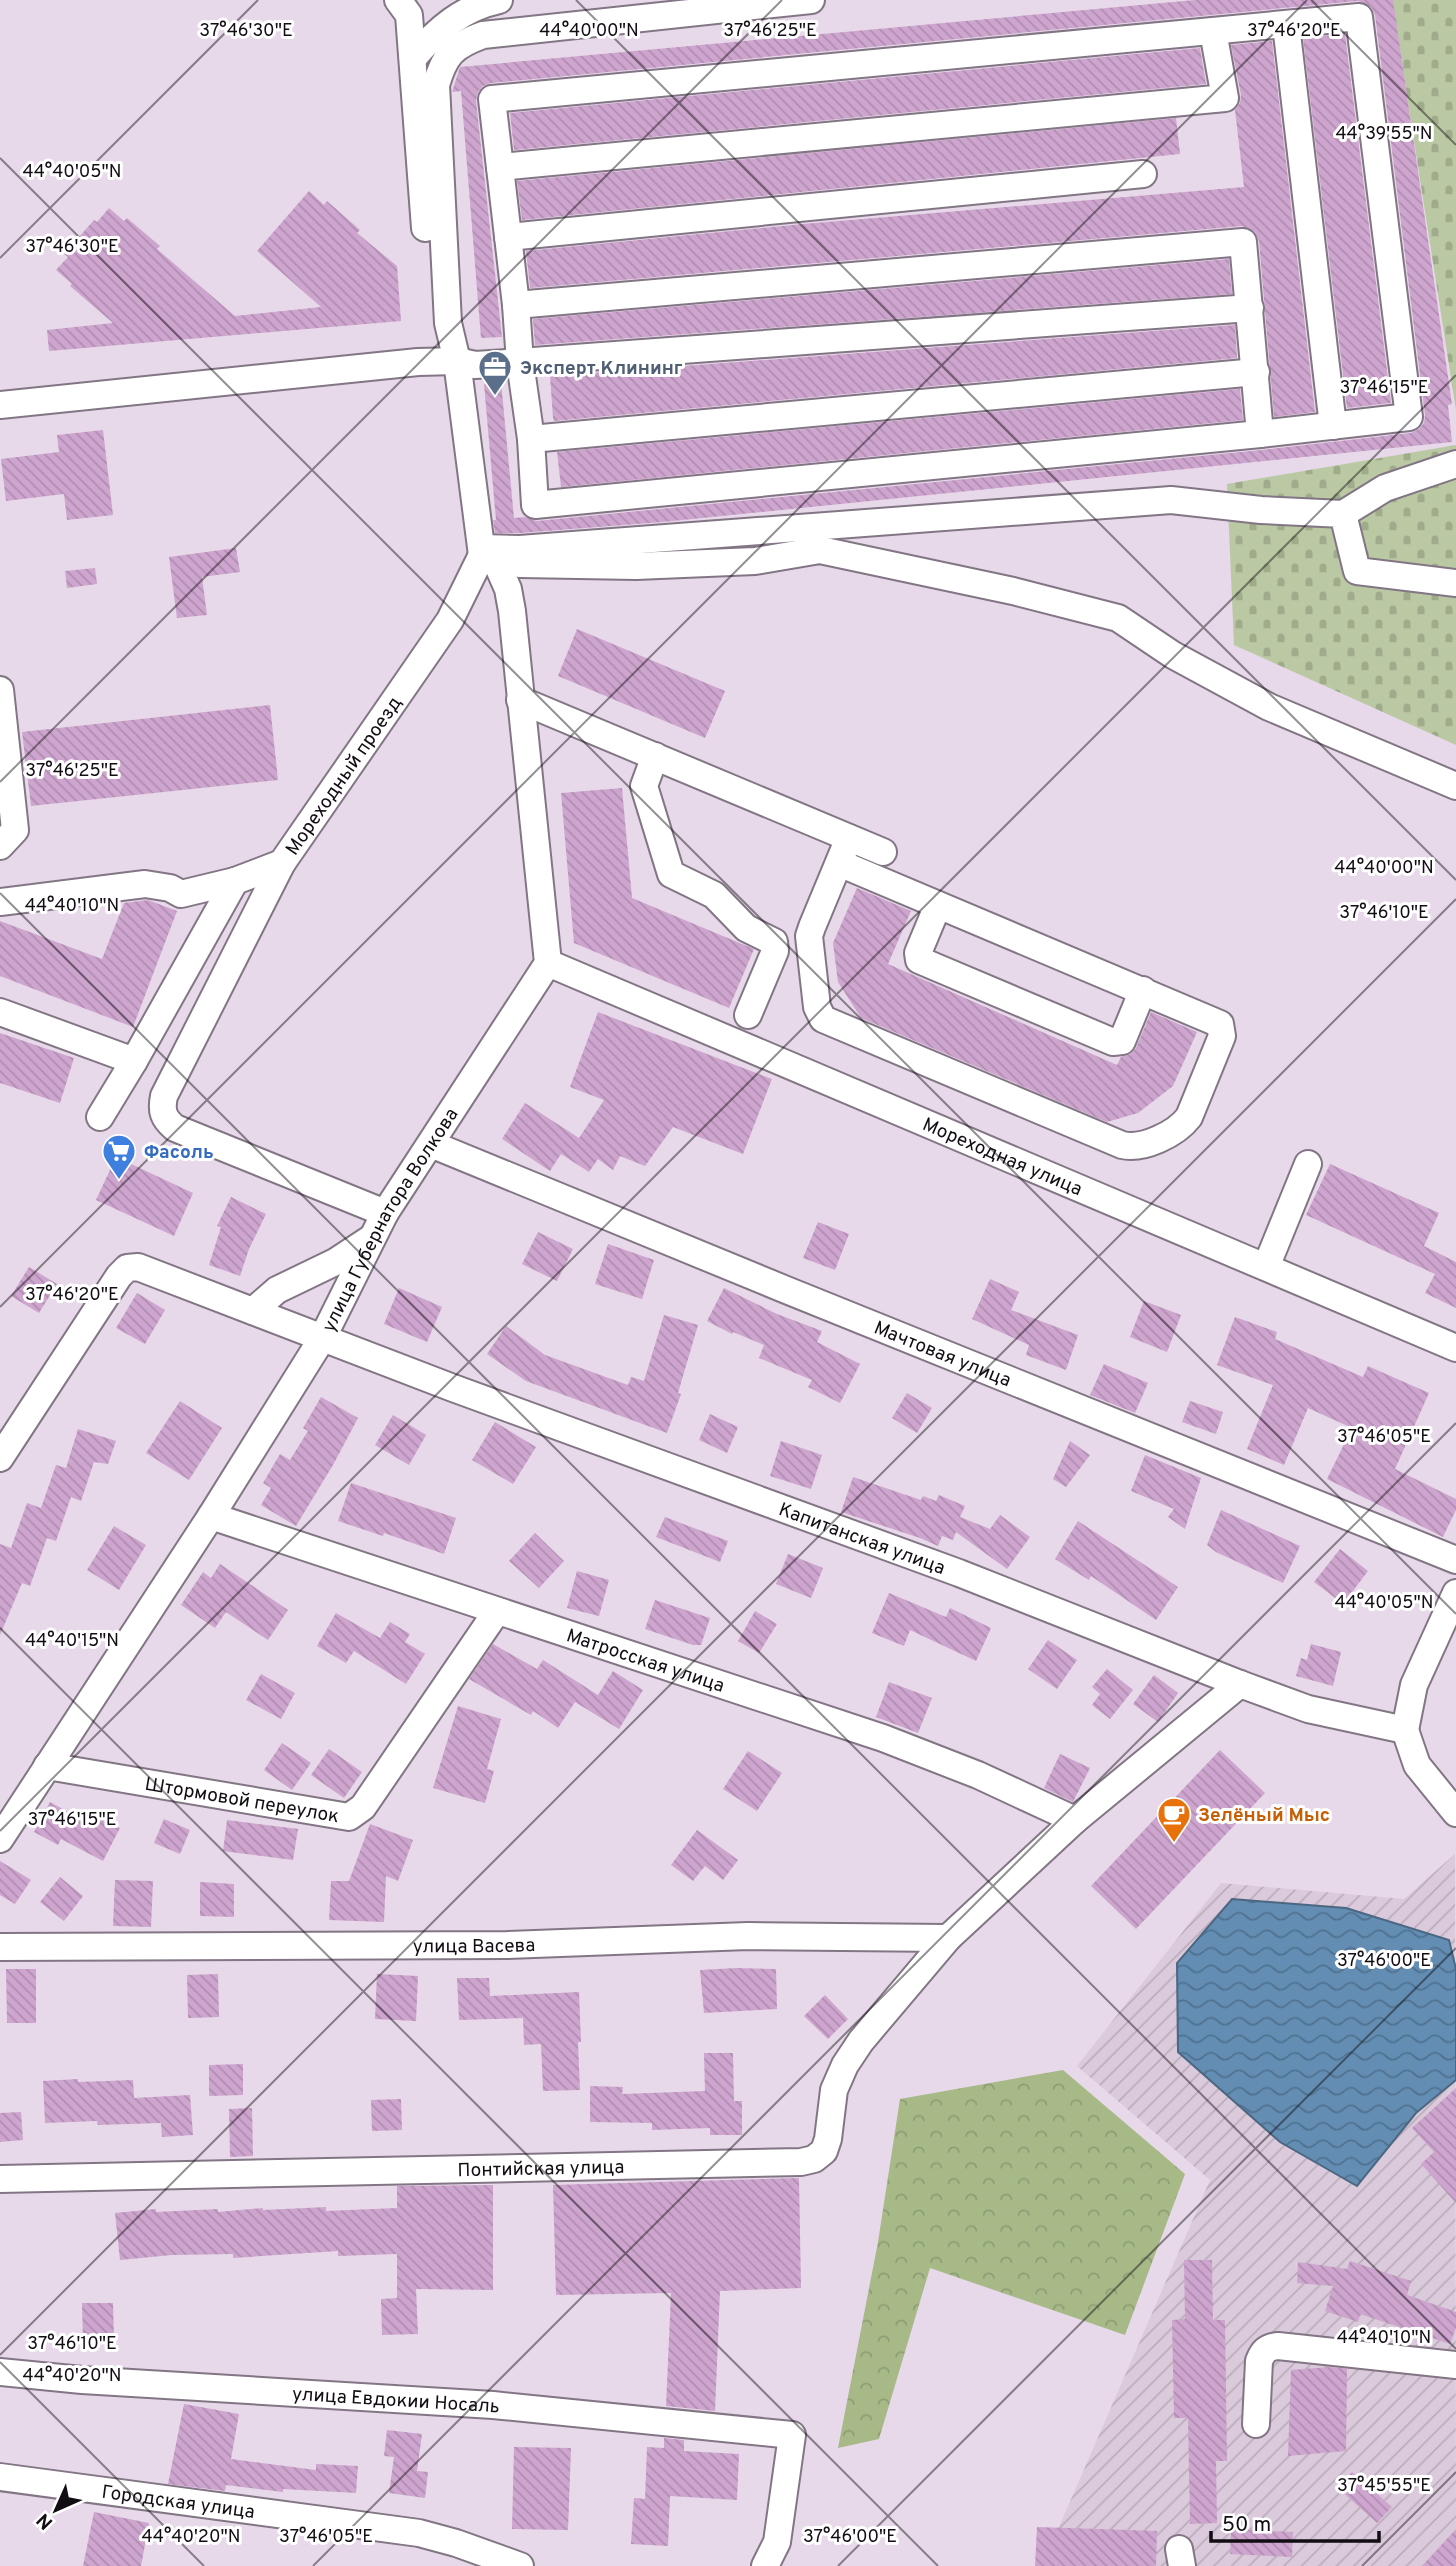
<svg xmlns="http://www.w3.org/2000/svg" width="1456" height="2566" font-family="Overpass,sans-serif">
<defs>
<pattern id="industrial-furrows" width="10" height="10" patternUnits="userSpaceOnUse" patternTransform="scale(1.75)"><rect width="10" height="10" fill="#dbcadb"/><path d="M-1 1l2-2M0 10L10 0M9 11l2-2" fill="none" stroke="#bbacbb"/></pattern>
<pattern id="forest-crowns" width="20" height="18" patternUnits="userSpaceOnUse" patternTransform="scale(1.75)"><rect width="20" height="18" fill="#a6b987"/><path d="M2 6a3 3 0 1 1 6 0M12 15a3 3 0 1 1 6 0" fill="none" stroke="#8e9e74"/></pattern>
<pattern id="cemetery-stones" width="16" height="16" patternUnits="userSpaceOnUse" patternTransform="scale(1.75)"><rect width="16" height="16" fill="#bac9a3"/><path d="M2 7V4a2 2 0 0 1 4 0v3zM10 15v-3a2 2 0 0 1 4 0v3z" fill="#9fab8b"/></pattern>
<pattern id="water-waves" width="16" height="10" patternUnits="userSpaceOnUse" patternTransform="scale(1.75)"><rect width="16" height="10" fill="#638db2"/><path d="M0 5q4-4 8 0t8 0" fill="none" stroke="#507290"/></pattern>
<pattern id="building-back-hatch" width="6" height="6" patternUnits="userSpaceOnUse" patternTransform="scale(1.75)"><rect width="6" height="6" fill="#cea5ce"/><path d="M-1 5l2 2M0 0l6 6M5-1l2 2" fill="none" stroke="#b08db0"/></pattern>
</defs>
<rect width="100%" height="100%" fill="#e7d9e9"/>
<!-- industrial -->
<polygon fill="url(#industrial-furrows)" points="1455,1854 1456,2566 1042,2566 1210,2180 1077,2066 1221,1883 1404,1899"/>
<!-- forest -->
<polygon fill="url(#forest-crowns)" points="1063,2070 1185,2174 1125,2335 930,2268 879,2439 838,2448 878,2242 900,2099"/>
<!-- cemetery -->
<g fill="url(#cemetery-stones)">
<polygon points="1392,0 1456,0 1456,410"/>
<polygon points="1456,445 1456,745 1234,645 1227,484"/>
</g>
<!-- water -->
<polygon fill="url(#water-waves)" stroke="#4b6782" stroke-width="2" points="1232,1899 1346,1908 1449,1940 1456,1969 1456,2080 1416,2113 1357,2186 1280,2142 1178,2052 1177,1963"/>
<!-- building -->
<g fill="url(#building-back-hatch)">
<polygon points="1195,0 1393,0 1452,404 1448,405 1452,442 663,522 520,533 495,533 493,520 496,520 484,384 501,382 514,518 525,517 537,521 1262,450 1411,433 1419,429 1424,423 1425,415 1375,15 1371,7 1358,1 491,83 483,86 478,92 476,101 502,337 481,338 461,91 452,92 460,67"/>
<polygon points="1345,34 1391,403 1347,408 1303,38"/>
<polygon points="1272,41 1315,412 1274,417 1259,241 1255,232 1242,226 530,288 526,251 803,224 1244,187 1235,110 1240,103 1241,95 1231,45"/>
<polygon points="1200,48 1206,84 514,150 510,113"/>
<polygon points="1176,118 1180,154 522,220 517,181"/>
<polygon points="309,191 324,205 327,201 360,230 357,233 397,266 401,321 49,351 47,330 113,323 70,286 72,284 56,270 68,257 64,254 94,220 97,222 109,208 124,221 127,218 160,246 157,249 235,316 321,307 257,251"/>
<polygon points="1229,259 1232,294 535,345 533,319"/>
<polygon points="1235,325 1237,358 554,421 553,418 550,376"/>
<polygon points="1240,389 1243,420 561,487 557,452"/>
<polygon points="103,430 113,515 67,520 64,494 6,501 1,459 59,452 57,435"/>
<polygon points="236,548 240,572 202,577 207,615 177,618 169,557"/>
<polygon points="95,568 97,584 67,588 65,571"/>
<polygon points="577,629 725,691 705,738 558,676"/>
<polygon points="270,705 278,780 31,806 22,732"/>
<polygon points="622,788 632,898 754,949 729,1008 574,943 561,793"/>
<polygon points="857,888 911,911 888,964 1117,1065 1121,1057 1131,1054 1136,1048 1151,1012 1197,1032 1173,1086 1138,1113 1107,1122 861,1018 838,982 833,943"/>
<polygon points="148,900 177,911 133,1027 0,976 0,921 102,959 124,903"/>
<polygon points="598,1012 772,1079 743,1154 673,1127 645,1166 620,1156 613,1170 598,1159 589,1172 561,1154 550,1171 502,1139 525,1103 579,1138 604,1100 570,1087"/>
<polygon points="0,1033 74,1058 60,1103 0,1083"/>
<polygon points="116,1157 193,1193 174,1236 96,1200"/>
<polygon points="1330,1164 1439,1213 1424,1246 1456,1262 1456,1308 1425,1293 1435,1274 1306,1215"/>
<polygon points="231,1197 266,1214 249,1249 240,1276 209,1265 221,1227 217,1226"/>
<polygon points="818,1222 849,1234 835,1270 803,1258"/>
<polygon points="538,1232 573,1249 557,1281 522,1264"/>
<polygon points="608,1244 654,1260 642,1299 595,1284"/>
<polygon points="29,1267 57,1284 39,1313 11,1296"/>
<polygon points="990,1279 1019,1292 1011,1310 1078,1335 1066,1370 1026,1355 1029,1345 972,1319"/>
<polygon points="399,1288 442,1307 427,1342 384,1324"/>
<polygon points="724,1288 777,1314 822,1331 817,1342 860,1364 840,1403 808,1387 812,1380 759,1358 764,1345 733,1332 732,1334 707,1321"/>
<polygon points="137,1293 165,1310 145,1344 116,1328"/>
<polygon points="1144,1301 1181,1315 1167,1352 1130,1337"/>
<polygon points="664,1315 698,1325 678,1393 681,1394 667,1433 526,1381 487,1354 506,1326 545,1355 628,1385 631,1377 644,1381"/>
<polygon points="1235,1317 1277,1332 1275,1339 1363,1377 1368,1366 1429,1393 1395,1469 1456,1499 1456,1510 1443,1537 1327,1479 1352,1428 1308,1408 1284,1465 1247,1449 1273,1385 1217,1365"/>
<polygon points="1104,1364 1148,1383 1135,1413 1090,1395"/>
<polygon points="907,1393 932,1408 917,1433 892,1418"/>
<polygon points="321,1397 358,1418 333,1465 296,1526 261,1505 271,1488 263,1483 280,1454 290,1460 308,1431 303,1428"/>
<polygon points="180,1401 222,1428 189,1480 146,1453"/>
<polygon points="1190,1401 1223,1412 1216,1434 1182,1422"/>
<polygon points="710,1414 738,1427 727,1453 699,1440"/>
<polygon points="393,1415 426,1435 409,1465 375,1445"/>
<polygon points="495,1422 536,1447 513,1484 472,1460"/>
<polygon points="78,1429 116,1441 108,1464 94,1462 81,1501 71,1497 56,1541 47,1538 30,1586 22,1583 0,1635 0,1544 11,1548 27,1503 41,1508 56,1465 66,1468"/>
<polygon points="781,1441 822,1455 811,1489 770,1476"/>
<polygon points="1070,1441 1090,1455 1066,1487 1053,1479"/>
<polygon points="1145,1455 1201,1478 1185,1529 1168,1517 1174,1509 1131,1491"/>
<polygon points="853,1477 921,1500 923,1496 936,1501 939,1495 965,1506 960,1517 990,1529 1000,1515 1030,1537 1007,1569 956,1532 953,1540 942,1536 938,1546 920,1538 841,1512"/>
<polygon points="351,1483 456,1518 444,1554 384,1533 383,1536 338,1521"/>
<polygon points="1221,1510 1300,1546 1283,1583 1216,1552 1207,1545"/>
<polygon points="665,1517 728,1541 720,1562 656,1537"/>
<polygon points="1078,1521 1178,1587 1156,1620 1091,1576 1089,1580 1055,1559"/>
<polygon points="114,1526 146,1545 119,1590 87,1570"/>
<polygon points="535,1533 564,1561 539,1588 509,1561"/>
<polygon points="1340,1549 1368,1571 1343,1604 1314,1582"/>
<polygon points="788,1554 823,1568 811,1598 776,1584"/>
<polygon points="220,1564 288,1610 268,1640 226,1612 215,1628 181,1605 203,1572 211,1578"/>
<polygon points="577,1571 609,1580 599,1616 567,1608"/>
<polygon points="889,1593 946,1617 950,1608 991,1628 976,1661 910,1630 904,1646 872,1633"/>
<polygon points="655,1600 710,1618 701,1645 693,1645 645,1629"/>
<polygon points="755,1611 777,1624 759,1653 738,1641"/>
<polygon points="336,1613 380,1638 390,1622 410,1634 405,1642 425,1654 406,1684 354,1651 346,1663 317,1646"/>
<polygon points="1048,1640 1077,1660 1057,1689 1028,1669"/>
<polygon points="493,1644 537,1669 543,1660 598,1695 613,1671 643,1690 619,1729 575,1702 558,1728 533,1711 531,1715 469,1679"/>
<polygon points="1311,1644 1341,1652 1333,1686 1296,1676 1301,1658 1307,1660"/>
<polygon points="1107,1669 1133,1690 1110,1719 1092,1705 1100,1694 1092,1687"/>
<polygon points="261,1674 295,1693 281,1719 246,1700"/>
<polygon points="1154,1675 1178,1693 1158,1722 1133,1704"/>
<polygon points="889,1682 932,1698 918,1733 876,1717"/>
<polygon points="458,1706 501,1719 487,1769 494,1771 485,1803 433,1788"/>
<polygon points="282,1743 311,1763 292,1790 264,1770"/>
<polygon points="329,1749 362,1772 344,1798 311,1775"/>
<polygon points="1220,1750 1265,1793 1136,1929 1091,1886"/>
<polygon points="748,1751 782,1773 757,1811 723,1789"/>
<polygon points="1060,1754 1090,1768 1073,1802 1044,1788"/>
<polygon points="50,1802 92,1825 97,1816 120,1828 103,1861 61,1839 58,1845 34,1832"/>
<polygon points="164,1819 190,1830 180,1854 154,1843"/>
<polygon points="227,1820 298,1829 293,1860 223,1851"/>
<polygon points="370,1824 413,1840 398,1881 386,1876 384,1922 329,1920 331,1881 349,1881"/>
<polygon points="697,1830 738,1860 723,1880 705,1866 693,1881 671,1865"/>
<polygon points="0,1861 31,1880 15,1904 0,1895"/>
<polygon points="60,1877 83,1896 64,1921 40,1902"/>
<polygon points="115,1880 153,1881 151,1927 113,1926"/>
<polygon points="200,1882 234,1884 234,1917 200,1916"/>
<polygon points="736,1968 776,1969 777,2009 704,2013 700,1970"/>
<polygon points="6,1969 36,1969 36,2023 7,2023"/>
<polygon points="218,1974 219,2017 188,2018 187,1975"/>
<polygon points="377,1974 418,1976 416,2021 375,2019"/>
<polygon points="457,1978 489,1978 490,1996 579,1992 581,2042 578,2042 580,2090 543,2091 541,2044 524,2045 523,2018 459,2020"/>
<polygon points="825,1995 848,2019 828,2039 804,2016"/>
<polygon points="704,2053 733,2053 734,2101 742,2101 742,2135 710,2135 710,2128 652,2130 652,2123 590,2122 590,2086 623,2087 622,2094 705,2091"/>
<polygon points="243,2064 243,2095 209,2096 209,2065"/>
<polygon points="78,2079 78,2082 133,2080 134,2098 190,2095 193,2135 162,2137 161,2123 98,2125 97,2121 45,2123 43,2081"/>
<polygon points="1456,2088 1456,2203 1421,2164 1434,2152 1412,2128"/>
<polygon points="401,2099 402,2130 372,2131 371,2100"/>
<polygon points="252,2108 253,2156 230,2157 229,2109"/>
<polygon points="21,2112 23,2140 0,2142 0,2113"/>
<polygon points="799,2178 801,2288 720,2291 715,2411 666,2406 671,2293 556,2295 553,2185"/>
<polygon points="493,2185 493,2290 416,2289 418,2334 382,2335 381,2299 397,2298 397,2254 338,2256 338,2251 233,2258 233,2254 172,2255 120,2260 115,2213 156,2209 156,2212 218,2209 218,2212 263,2208 263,2210 326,2207 326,2211 397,2208 397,2186"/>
<polygon points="1184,2260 1212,2260 1213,2320 1225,2320 1227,2461 1216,2461 1217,2523 1190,2524 1188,2418 1174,2418 1172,2320 1185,2319"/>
<polygon points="1350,2261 1411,2281 1407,2295 1456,2312 1456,2328 1450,2344 1360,2314 1358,2322 1325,2311 1333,2286 1297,2283 1298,2262 1347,2269"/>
<polygon points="82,2303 113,2303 114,2338 83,2339"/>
<polygon points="1330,2367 1347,2369 1346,2451 1288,2456 1291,2370"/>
<polygon points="184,2404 239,2414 231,2459 316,2470 316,2464 358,2466 356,2493 283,2489 283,2492 226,2485 225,2491 168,2484"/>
<polygon points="387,2430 422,2434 417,2471 428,2472 425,2498 389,2493 394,2457 384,2456"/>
<polygon points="664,2438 684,2440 684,2451 739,2454 737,2500 670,2496 668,2546 631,2544 634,2498 645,2499 647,2447 664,2448"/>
<polygon points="514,2447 571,2448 568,2530 512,2529"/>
<polygon points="1352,2472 1392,2507 1377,2523 1338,2488"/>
<polygon points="94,2512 149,2523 141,2566 83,2566"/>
<polygon points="1037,2527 1157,2531 1156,2566 1035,2566"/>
<polygon points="1231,2529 1293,2532 1292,2557 1230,2554"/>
<polygon points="1456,2529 1456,2566 1422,2566"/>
</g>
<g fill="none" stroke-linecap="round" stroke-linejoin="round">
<defs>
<g id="minor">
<polyline points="398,0 409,15 425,228"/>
<polygon points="1359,17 1409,417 1260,434 535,505 531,439 520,362 516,305 492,99"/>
<polyline points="1286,25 1333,426"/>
<path d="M414 57C438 29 462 8 499 0"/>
<polyline points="500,167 1225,98 1213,31"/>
<polyline points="508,237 1143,174"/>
<polyline points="516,305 1243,242 1260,434"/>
<polyline points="0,405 418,362 457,361 475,365 520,362 1250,308"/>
<polyline points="531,439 1256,372"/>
<polyline points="1343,514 1385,488 1456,464"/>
<polyline points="482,548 520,549 1171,500 1261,510 1343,514 1357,571 1456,583"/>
<polyline points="520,564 636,566 755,561 820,550 1013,591 1118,618 1173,655 1269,707 1456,786"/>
<polyline points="0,690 15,830 0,846"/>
<polyline points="520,700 883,852"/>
<polyline points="655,756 644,786 671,874 714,895 746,928 774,942 775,951 748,1015"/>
<path d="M282 863 164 1096C161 1111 163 1118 175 1128L385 1213"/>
<path d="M839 863 1220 1024 1222 1036 1189 1117C1176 1134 1143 1150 1122 1145L823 1019 817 1007 809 936 812 927 849 838"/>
<polyline points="0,902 145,884 170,888 181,894 235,881"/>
<polyline points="938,905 918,953 919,960 1113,1042 1122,1041 1143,990"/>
<path id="s1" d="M548 963 1456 1348"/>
<polyline points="0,1012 134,1061"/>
<path id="s2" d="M100 1117 134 1061 235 881 282 863 450 620 482 555"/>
<path id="s3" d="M431 1144 784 1289 1456 1560"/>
<polyline points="1266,1267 1308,1164"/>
<polyline points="253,1311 277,1290 335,1262 370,1239"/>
<path id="s4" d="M0 1458 119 1276 127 1268 138 1267 453 1388 959 1573 1240 1684 1308 1709 1405 1730"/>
<path id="s5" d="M211 1516 883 1738 978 1775 1075 1820"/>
<polyline points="1405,1730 1414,1685 1456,1593"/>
<polyline points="1405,1730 1417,1765 1456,1813"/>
<path id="s6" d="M47 1766 349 1817 363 1807 497 1611"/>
<path id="s7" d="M0 1839 211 1516 323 1337 385 1213 548 963 512 611 508 589 497 564 482 555 457 361 448 323 436 85C445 54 453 46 483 35L811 0"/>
<path id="s8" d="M0 1947 507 1945 748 1936 948 1938"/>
<path id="s9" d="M0 2179 801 2162 814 2159 824 2151 828 2139 834 2090 845 2065 861 2041 948 1938 1075 1820 1240 1684"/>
<path id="s10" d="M0 2372 82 2380 493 2405 792 2435 777 2542 765 2566"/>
<path d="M1256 2424 1259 2361C1263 2351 1267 2347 1278 2346L1456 2365"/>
<path id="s11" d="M0 2477 419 2533 456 2543 520 2566"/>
<polyline points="1179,2549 1182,2566"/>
</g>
</defs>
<!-- minor casing -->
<use href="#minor" stroke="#827584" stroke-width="30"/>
<!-- minor -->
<use href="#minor" stroke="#fff" stroke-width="26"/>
</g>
<!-- ticks -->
<path fill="none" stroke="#120d13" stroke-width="2" stroke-opacity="0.45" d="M576 0 1456 880M1311 0 1456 145M0 158 1456 1614M0 258 258 0M0 782 782 0M0 893 1456 2349M0 1307 1307 0M0 1628 938 2566M0 1831 1456 375M0 2355 1456 899M0 2362 204 2566M313 2566 1456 1423M838 2566 1456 1948M1362 2566 1456 2472"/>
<!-- icons -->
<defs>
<symbol id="office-pin" viewBox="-11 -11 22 30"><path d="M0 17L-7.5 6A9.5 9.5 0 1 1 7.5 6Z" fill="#5c6f8a" stroke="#fff"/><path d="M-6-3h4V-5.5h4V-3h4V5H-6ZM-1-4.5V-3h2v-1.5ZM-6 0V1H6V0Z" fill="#fff"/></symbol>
<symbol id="supermarket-pin" viewBox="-11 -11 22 30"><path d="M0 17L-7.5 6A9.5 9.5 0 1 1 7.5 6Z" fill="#3f7fe0" stroke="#fff"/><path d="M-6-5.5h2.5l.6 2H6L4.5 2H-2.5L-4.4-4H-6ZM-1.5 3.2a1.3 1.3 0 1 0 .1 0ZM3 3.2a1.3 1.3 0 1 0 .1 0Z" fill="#fff"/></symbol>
<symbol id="cafe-pin" viewBox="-11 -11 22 30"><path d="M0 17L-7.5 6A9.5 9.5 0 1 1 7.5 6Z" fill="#e8710a" stroke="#fff"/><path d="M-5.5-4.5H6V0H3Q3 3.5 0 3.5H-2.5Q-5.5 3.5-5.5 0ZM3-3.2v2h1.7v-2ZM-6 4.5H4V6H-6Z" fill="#fff"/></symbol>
</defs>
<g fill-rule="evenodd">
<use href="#office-pin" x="476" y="348" width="38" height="52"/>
<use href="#supermarket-pin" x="100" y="1132" width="38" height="52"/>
<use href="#cafe-pin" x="1155" y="1795" width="38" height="52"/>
</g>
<g text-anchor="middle" stroke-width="6" stroke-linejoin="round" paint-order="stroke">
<!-- service labels -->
<g font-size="19" font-weight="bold" fill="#4e5e75" stroke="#fff" text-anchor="start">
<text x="520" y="374">Эксперт Клининг</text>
</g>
<!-- street labels -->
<g font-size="19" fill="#120d13" stroke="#fff">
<text dy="7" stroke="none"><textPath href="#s2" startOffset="429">Мореходный проезд</textPath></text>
<text dy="7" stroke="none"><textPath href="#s1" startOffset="494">Мореходная улица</textPath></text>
<text dy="7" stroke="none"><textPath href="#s7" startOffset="732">улица Губернатора Волкова</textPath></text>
<text dy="7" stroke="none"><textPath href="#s3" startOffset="553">Мачтовая улица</textPath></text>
<text dy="7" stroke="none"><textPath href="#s4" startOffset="1013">Капитанская улица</textPath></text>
<text dy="7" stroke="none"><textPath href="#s5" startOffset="458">Матросская улица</textPath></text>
<text dy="7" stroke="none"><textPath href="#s6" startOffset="198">Штормовой переулок</textPath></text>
<text dy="7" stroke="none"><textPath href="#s8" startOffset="474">улица Васева</textPath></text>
<text dy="7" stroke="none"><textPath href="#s9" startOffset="541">Понтийская улица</textPath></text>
<text dy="7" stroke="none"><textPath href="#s10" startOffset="397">улица Евдокии Носаль</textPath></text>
<text dy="7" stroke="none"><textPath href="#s11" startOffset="180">Городская улица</textPath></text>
</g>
<!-- shop labels -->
<g font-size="19" font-weight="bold" fill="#366cbe" stroke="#fff" text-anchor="start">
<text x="144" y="1158">Фасоль</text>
</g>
<!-- food labels -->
<g font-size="19" font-weight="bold" fill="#c56008" stroke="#fff" text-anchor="start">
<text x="1198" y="1821">Зелёный Мыс</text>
</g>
</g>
<g font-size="18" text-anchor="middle" fill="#120d13" stroke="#fff" stroke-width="6" stroke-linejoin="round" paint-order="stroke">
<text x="246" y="36">37°46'30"E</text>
<text x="589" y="36">44°40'00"N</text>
<text x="770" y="36">37°46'25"E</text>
<text x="1294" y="36">37°46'20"E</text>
<text x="1384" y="139">44°39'55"N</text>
<text x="72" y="177">44°40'05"N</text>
<text x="72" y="252">37°46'30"E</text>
<text x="1384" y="393">37°46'15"E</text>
<text x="72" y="776">37°46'25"E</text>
<text x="1384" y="873">44°40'00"N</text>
<text x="72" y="911">44°40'10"N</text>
<text x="1384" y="918">37°46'10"E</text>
<text x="72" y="1300">37°46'20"E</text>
<text x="1384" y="1442">37°46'05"E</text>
<text x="1384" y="1608">44°40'05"N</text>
<text x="72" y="1646">44°40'15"N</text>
<text x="72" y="1825">37°46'15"E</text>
<text x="1384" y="1966">37°46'00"E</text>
<text x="1384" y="2343">44°40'10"N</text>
<text x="72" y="2349">37°46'10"E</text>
<text x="72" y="2381">44°40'20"N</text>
<text x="1384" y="2491">37°45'55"E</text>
<text x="191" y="2542">44°40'20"N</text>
<text x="326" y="2542">37°46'05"E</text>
<text x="850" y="2542">37°46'00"E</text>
</g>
<!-- north arrow -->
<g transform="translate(56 2510) rotate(225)" stroke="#ffffff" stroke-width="5" paint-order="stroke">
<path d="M0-5L12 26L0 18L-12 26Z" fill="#120d13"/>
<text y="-10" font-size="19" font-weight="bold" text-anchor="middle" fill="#120d13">N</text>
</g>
<!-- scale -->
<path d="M1211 2531v10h168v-10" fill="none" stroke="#120d13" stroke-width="3.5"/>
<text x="1222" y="2531" font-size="21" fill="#120d13" stroke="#ffffff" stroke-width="5" paint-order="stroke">50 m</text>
</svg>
